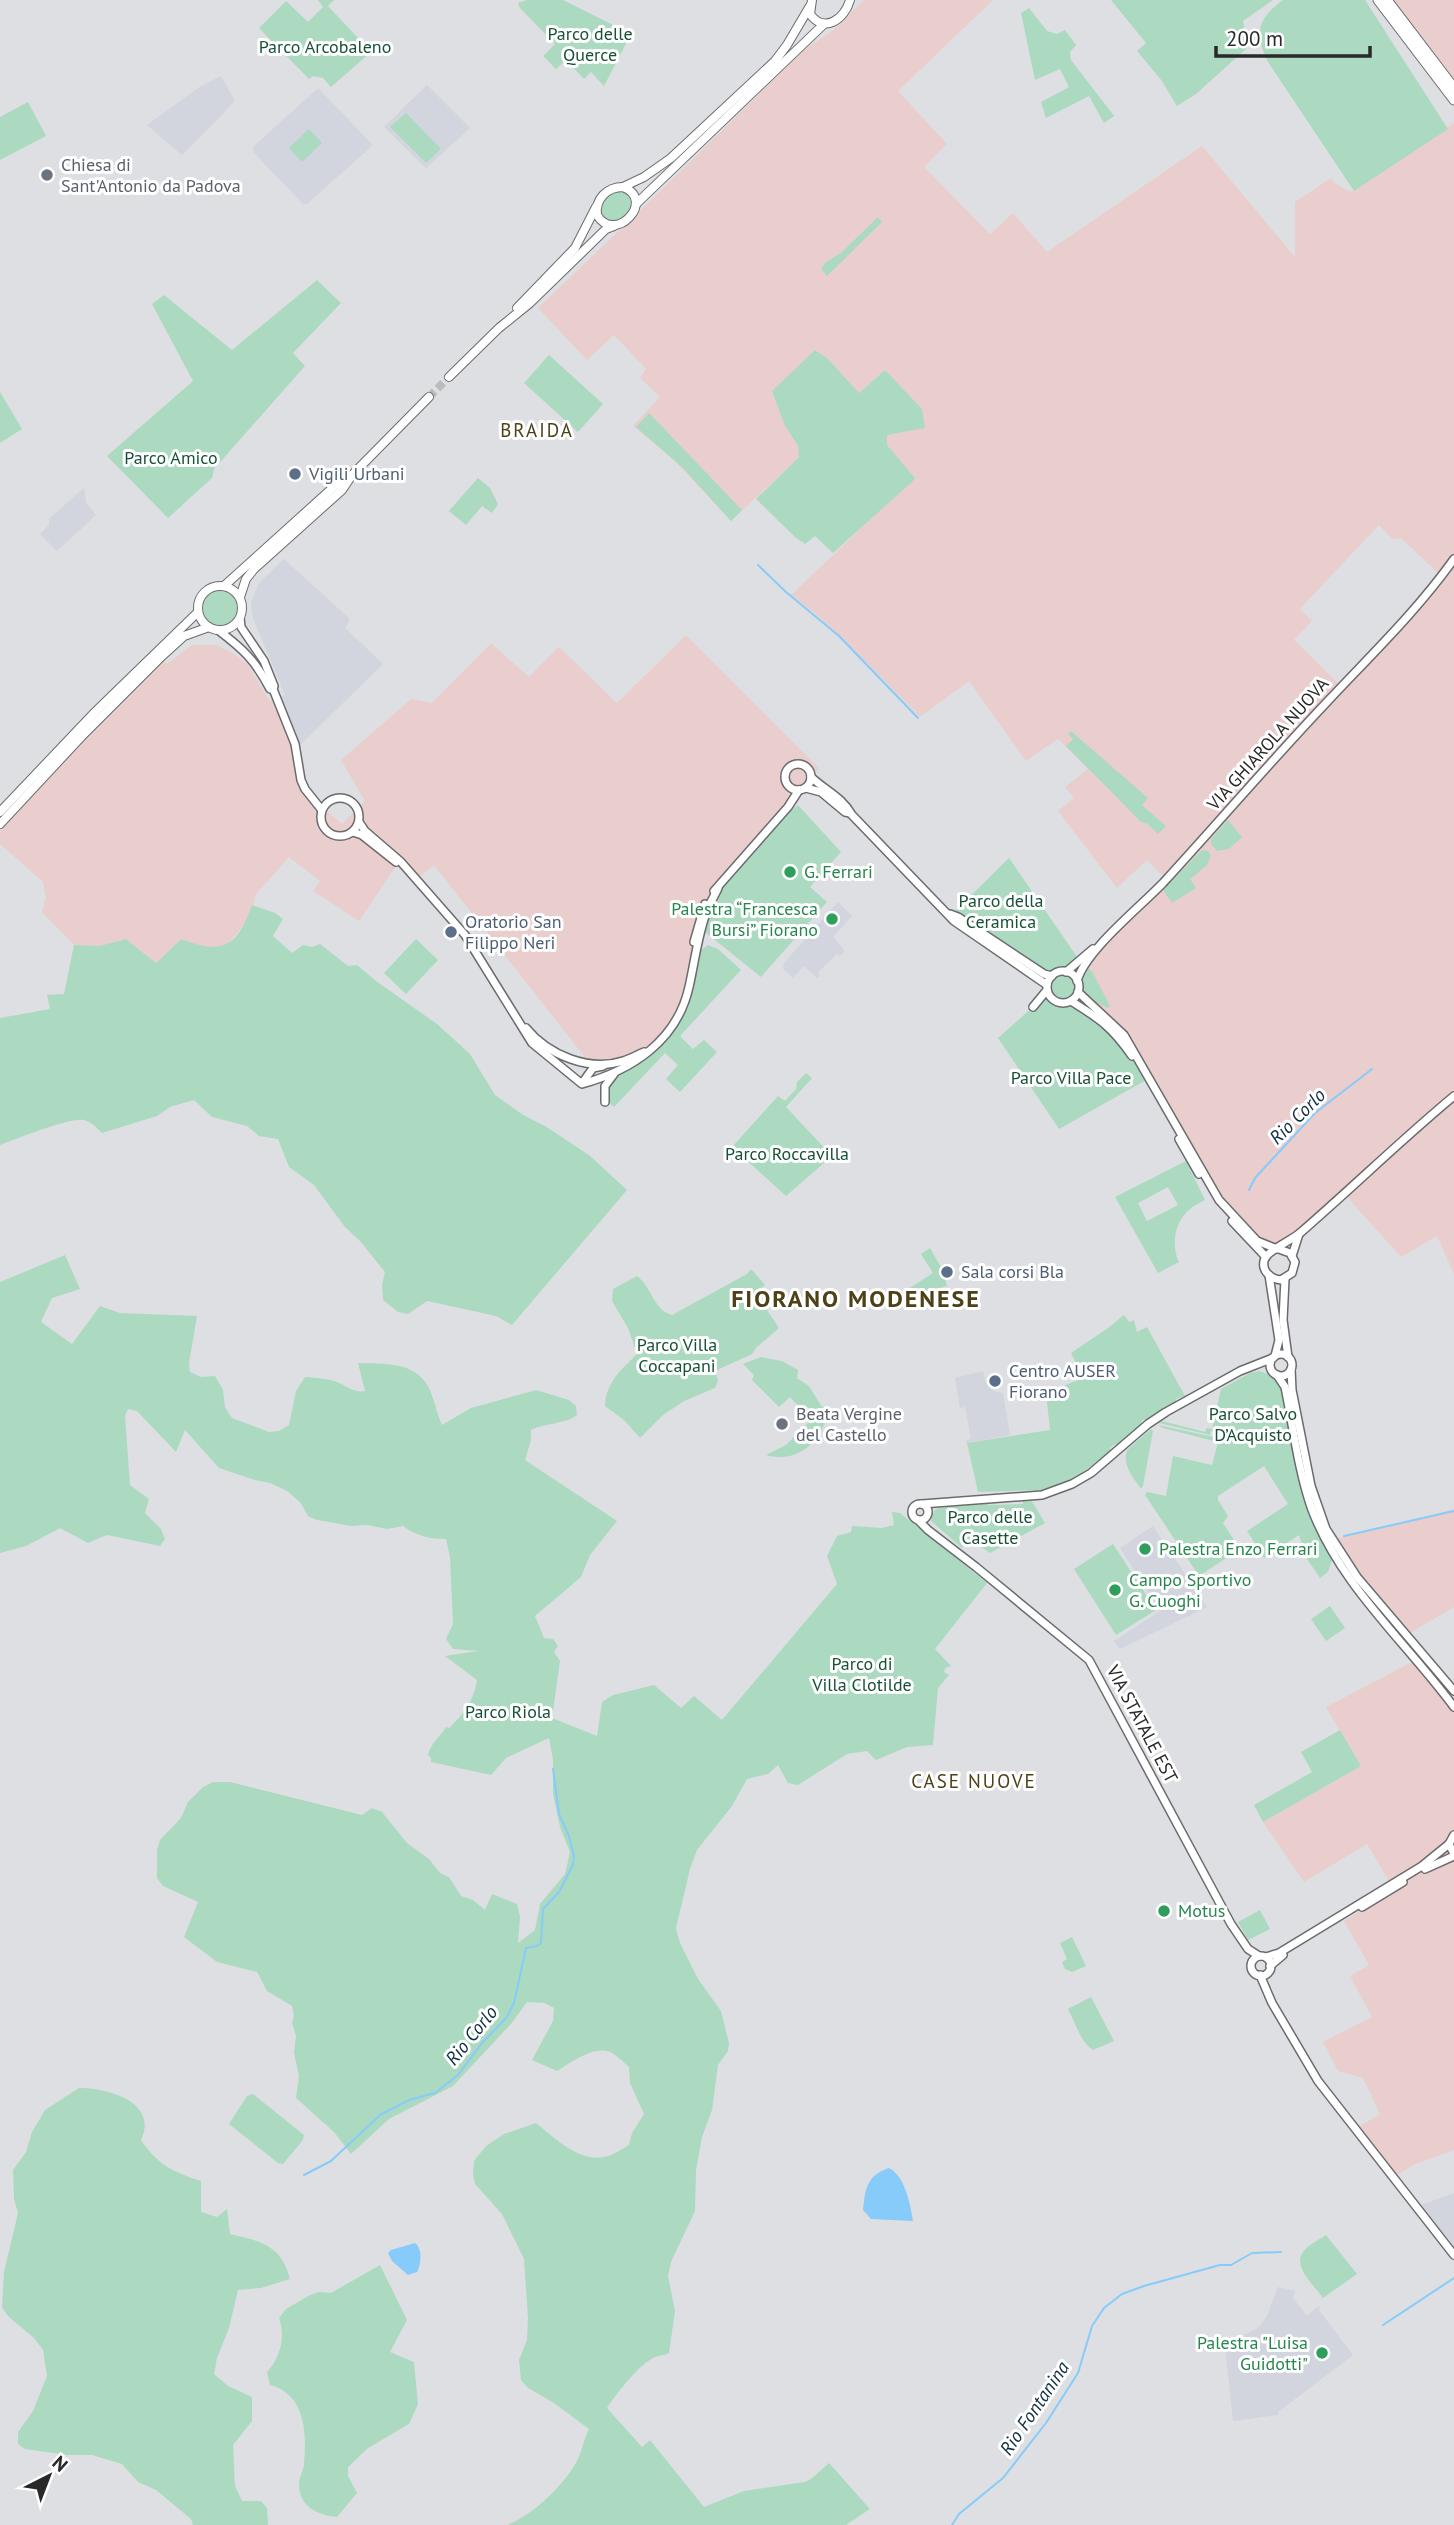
<svg xmlns="http://www.w3.org/2000/svg" width="1454" height="2525" font-family="'PT Sans',sans-serif">
<rect width="100%" height="100%" fill="#dedfe2"/>
<!-- built -->
<g fill="#d2d4de">
<polygon points="221,76 235,101 182,155 147,125 201,86"/>
<polygon points="427,85 470,128 426,168 384,127"/>
<polygon points="318,88 373,145 307,204 303,204 254,153 253,147"/>
<polygon points="84,488 86,503 96,515 57,551 40,534 49,525 49,519"/>
<polygon points="284,559 350,619 345,628 383,664 295,750 278,698 285,695 253,618 251,603 259,583"/>
<polygon points="838,902 852,916 833,937 844,950 843,954 840,956 837,954 818,972 820,975 817,978 804,966 793,978 783,969 784,963"/>
<polygon points="983,1371 986,1384 993,1391 1003,1393 1010,1435 967,1443 966,1440 971,1439 965,1407 960,1408 955,1378"/>
<polygon points="1153,1526 1207,1607 1120,1649 1114,1641 1160,1611 1120,1548"/>
<polygon points="1454,2193 1454,2246 1421,2205"/>
<polygon points="1278,2287 1295,2291 1293,2298 1307,2316 1318,2306 1320,2308 1319,2310 1353,2355 1278,2412 1278,2415 1233,2421 1225,2346 1259,2327 1267,2316"/>
</g>
<!-- industrial -->
<g fill="#e9cecd" fill-rule="evenodd">
<path d="M864 0H993L898 91 947 144 924 167 990 234 1013 213 1047 252 1202 146 1295 257V202L1331 178 1335 183 1350 192 1454 123V1274L1437 1236 1401 1257 1346 1196 1300 1241 1264 1253 1237 1224 1148 1079 1087 1005 1073 980 1082 964 1164 877 1147 860 1117 888 1058 811 1074 798 1065 787 1088 769 1058 739 1026 761 969 681 920 717 859 655 816 614 791 595 914 478 887 445 885 370 859 393 841 375 785 426 798 446 799 457 731 521 673 459 633 426 660 397 640 378 646 369 614 335 587 360 538 308 646 205 804 50 835 29ZM1379 525 1393 539 1401 538 1440 575 1341 686 1294 640 1312 621 1300 609Z"/>
<polygon points="1392,0 1454,0 1454,88"/>
<polygon points="686,635 819,768 715,891 681,1010 654,1047 595,1070 434,865 416,880 396,866 359,921 313,891 320,881 289,857 257,893 246,922 229,943 217,948 201,947 181,939 156,963 126,939 99,946 74,945 42,912 46,898 43,882 0,844 0,818 57,759 158,656 167,664 192,645 216,645 233,653 248,665 269,700 278,698 309,796 342,824 365,801 341,760 411,699 432,703 491,643 529,677 559,647 617,703"/>
<polygon points="1454,1509 1454,1607 1410,1633 1397,1630 1357,1580 1335,1539"/>
<polygon points="1414,1661 1453,1710 1454,1714 1454,1831 1448,1836 1445,1845 1454,1860 1454,2150 1413,2165 1394,2177 1357,2128 1380,2114 1363,2078 1338,2071 1323,2042 1372,2017 1350,1976 1369,1965 1344,1921 1394,1890 1367,1844 1304,1882 1263,1822 1361,1766 1326,1707"/>
</g>
<!-- green -->
<g fill="#acdac0" fill-rule="evenodd">
<polygon points="318,0 334,0 328,6 371,52 331,87 323,78 313,76 309,79 259,28 286,1 308,22 323,7"/>
<polygon points="527,0 563,0 631,34 604,86 591,72 584,79 566,60 556,69 543,56 555,44 520,8 518,3"/>
<polygon points="1111,0 1273,0 1243,21 1248,47 1196,94 1177,106 1162,81 1137,51 1146,43"/>
<path d="M1283 0H1365L1448 129 1354 191 1268 62C1254 33 1257 19 1283 0Z"/>
<polygon points="1029,8 1047,31 1057,34 1065,30 1076,45 1070,52 1071,60 1114,116 1104,123 1089,96 1046,118 1041,102 1069,87 1060,69 1035,80 1021,13"/>
<polygon points="28,102 46,136 0,160 0,117"/>
<polygon points="406,113 441,149 426,163 390,127"/>
<polygon points="309,129 322,143 302,162 289,148"/>
<path d="M626 190 633 201 631 209 621 221 607 222 599 214C604 197 608 192 626 190Z"/>
<polygon points="878,217 882,222 827,276 821,269 826,262 841,253"/>
<polygon points="317,280 341,303 293,353 305,366 214,469 212,478 168,518 107,456 193,381 152,304 164,295 232,350"/>
<polygon points="815,350 828,359 859,393 885,370 922,409 925,428 887,435 887,445 915,478 913,481 833,553 815,536 805,544 795,537 756,499 799,457 798,446 785,426 772,391"/>
<polygon points="549,355 603,404 578,432 524,383"/>
<polygon points="0,392 22,429 0,443"/>
<polygon points="649,413 742,510 731,521 683,468 636,427"/>
<polygon points="478,478 490,488 498,504 492,513 482,506 466,525 449,511"/>
<circle cx="220" cy="608" r="17"/>
<polygon points="1071,731 1148,798 1142,805 1166,826 1158,834 1148,824 1141,822 1066,746 1073,739 1068,734"/>
<polygon points="798,805 841,852 810,887 827,902 761,977 700,928 715,891 790,811"/>
<polygon points="1228,820 1242,837 1229,849 1217,851 1211,844 1211,839"/>
<polygon points="1202,850 1208,851 1211,856 1207,865 1190,879 1196,888 1172,903 1163,890"/>
<polygon points="1009,858 1082,964 1073,980 1087,1005 1111,1024 1148,1079 1059,1129 998,1038 1052,990 1052,984 951,915"/>
<path d="M252 905 275 913 283 919 273 936 292 953 303 945 312 947 320 944 348 966 357 965 376 981 437 1024 470 1054 495 1095 523 1115 545 1126 589 1155 627 1190 512 1325 496 1316 427 1301 408 1314 398 1312 383 1300 382 1285 385 1272 360 1241 345 1227 314 1185 289 1167 278 1139 259 1136 247 1126 212 1117 194 1100 170 1107 157 1116 102 1133C97 1128 92 1122 84 1120 70 1117 16 1139 0 1145V1018L50 1009 47 995 64 994 74 945 99 946 126 939 156 963 181 939C223 955 237 947 252 905Z"/>
<polygon points="416,939 438,960 406,994 384,973"/>
<polygon points="708,945 718,949 741,970 680,1036 693,1049 704,1040 717,1052 680,1092 666,1079 678,1065 665,1053 614,1107 607,1101 607,1086 615,1077 646,1059 674,1032 687,1004 698,952"/>
<polygon points="1087,967 1093,973 1110,1006 1108,1008 1093,1001 1082,991 1080,979"/>
<polygon points="806,1073 812,1078 786,1107 832,1156 786,1196 732,1147 778,1096 785,1101 796,1089 797,1082"/>
<path d="M1186 1161 1205 1200C1200 1203 1194 1205 1190 1209 1174 1222 1171 1246 1179 1262L1158 1273 1115 1197ZM1168 1187 1178 1205 1147 1221 1138 1203Z"/>
<polygon points="930,1248 943,1271 947,1286 898,1299 897,1296 933,1273 921,1254"/>
<path d="M65 1255 80 1289 52 1298 41 1322 72 1344 100 1306 120 1313 197 1316 189 1363 190 1372 201 1377 215 1376 223 1390 225 1407 232 1418 269 1432 279 1431 289 1425 296 1391 305 1377C316 1378 328 1378 339 1383 349 1387 354 1393 365 1391L358 1363C381 1364 411 1361 426 1383 434 1395 436 1412 442 1425L471 1408 536 1390 569 1400 576 1406 577 1415C566 1424 545 1423 531 1430V1440L525 1460 617 1521 590 1555 581 1577 535 1616 544 1638 553 1639 558 1646 554 1652 560 1661 552 1718 597 1736 602 1702 613 1695 654 1685 681 1708 694 1696 722 1720 837 1584 827 1556 837 1536 851 1532 852 1526 882 1528 894 1525 892 1512 900 1513 987 1583 935 1649 951 1666 945 1668 944 1672 949 1675 938 1688 933 1745 907 1747 876 1760 867 1751 847 1754 798 1785 788 1783 778 1765 768 1774 747 1779 732 1806 697 1850 690 1869 676 1928 680 1943 698 1979 721 2011 729 2043 728 2051 718 2065 712 2110 702 2137 696 2170 695 2211 671 2262 668 2276 675 2311 669 2353C663 2356 658 2355 653 2358 638 2366 617 2393 607 2408L642 2447 650 2440 704 2507 744 2491 805 2482 811 2479 829 2463 870 2509 846 2525H507C533 2515 563 2486 577 2461 582 2451 584 2439 589 2429L554 2403 528 2388 521 2380 519 2360 527 2340 528 2318 524 2259 502 2214 475 2184 473 2174 474 2161 486 2146 504 2134 536 2123C554 2137 578 2162 604 2157 612 2156 622 2149 629 2145L632 2133 644 2114 630 2083 629 2067C623 2062 617 2055 610 2052 594 2045 570 2063 557 2071L532 2060 553 2021 554 2008 545 2003 527 2002 511 2024 453 2086 389 2119 351 2154 334 2132 296 2098 299 2076 294 2053 296 2036 292 2023 294 2016 292 2006 267 1991 257 1972 217 1962 184 1937 198 1902 163 1886 157 1878V1850L160 1840 181 1818 188 1802 203 1787 213 1782H230L362 1815 372 1808 382 1812 407 1843 429 1859 440 1873 449 1877 461 1896 473 1900 485 1910 492 1894 517 1904 520 1917 518 1943 535 1930 540 1904 565 1874 570 1852 560 1827 553 1794V1760L549 1738 506 1758 491 1775 431 1762V1758L428 1755C430 1744 440 1737 446 1727L449 1728C464 1714 474 1700 477 1680L445 1656 478 1651 453 1649 446 1639 453 1624 450 1557 446 1539C429 1539 417 1536 403 1526L387 1529 367 1525 352 1526 317 1520 308 1516 300 1502 287 1491 270 1483 255 1480 219 1468 185 1430 176 1452 137 1411 128 1409 125 1416 130 1485 149 1499 145 1513 161 1529 165 1539 160 1546 107 1535 88 1543 60 1528 26 1546 0 1553V1282Z"/>
<path d="M751 1269 765 1285 757 1291V1295L779 1328 756 1348 752 1354 715 1371 718 1381 715 1388 684 1401 663 1415 640 1438 624 1420 605 1406C606 1382 621 1370 637 1354L628 1328 612 1301 613 1289 637 1276C652 1287 653 1310 672 1315L747 1274Z"/>
<polygon points="1124,1315 1129,1322 1134,1320 1137,1332 1147,1327 1185,1396 1176,1399 1176,1402 1147,1421 1144,1419 1141,1422 1142,1425 1116,1446 1115,1444 1110,1448 1111,1450 1087,1469 1069,1480 1042,1490 978,1492 967,1443 1050,1430 1046,1393 1083,1378 1071,1353 1108,1328"/>
<path d="M761 1357 782 1361 798 1370 797 1378 809 1386 822 1407 830 1405C825 1437 801 1465 766 1455L786 1445 811 1420 790 1397 779 1407 752 1380 754 1375 743 1364Z"/>
<polygon points="1259,1371 1268,1374 1281,1385 1315,1523 1332,1560 1328,1572 1320,1578 1307,1559 1299,1535 1264,1558 1247,1531 1288,1504 1264,1466 1218,1496 1218,1500 1228,1516 1223,1523 1240,1549 1199,1576 1145,1495 1147,1492 1166,1496 1173,1456 1212,1465 1218,1442 1163,1428 1158,1425 1219,1438 1214,1436 1215,1432 1211,1431 1210,1435 1159,1423 1162,1421 1205,1432 1207,1428 1212,1429 1221,1389 1250,1373"/>
<path d="M1151 1429 1153 1431 1143 1486 1141 1489C1133 1476 1122 1466 1127 1450Z"/>
<polygon points="1031,1500 1045,1523 990,1553 970,1539 967,1541 963,1539 961,1541 964,1544 962,1548 977,1561 931,1521 934,1511 938,1508 984,1504 984,1502 989,1505 1023,1504 1023,1501"/>
<polygon points="1113,1544 1156,1610 1116,1635 1074,1569"/>
<polygon points="1330,1606 1345,1628 1326,1641 1311,1619"/>
<polygon points="1340,1730 1361,1766 1263,1822 1254,1805 1312,1772 1301,1752"/>
<polygon points="1260,1910 1270,1929 1248,1940 1238,1922"/>
<polygon points="1072,1937 1086,1966 1072,1972 1065,1969 1062,1962 1067,1959 1060,1943"/>
<path d="M1091 1997 1114 2041 1093 2050C1081 2043 1075 2022 1068 2009Z"/>
<path d="M79 2088C108 2088 159 2102 141 2140 158 2165 173 2172 201 2181V2212L217 2217 227 2209 230 2234C260 2241 282 2245 290 2279L261 2288 238 2290 229 2328 217 2358 214 2374 228 2386 252 2397V2421L233 2445 235 2486 242 2501H261L267 2508 268 2525H193L191 2519 156 2490 138 2482 122 2464 92 2455H67L25 2449 18 2444V2432L33 2411 47 2376 43 2350 34 2338 9 2317 2 2308 4 2272 18 2213 14 2199 13 2170 26 2152 32 2132 45 2110Z"/>
<polygon points="253,2094 304,2135 303,2140 283,2164 278,2163 229,2124 247,2096"/>
<path d="M1326 2235 1357 2274 1323 2298C1315 2286 1292 2267 1303 2252 1308 2245 1319 2240 1326 2235Z"/>
<path d="M380 2265 407 2320 390 2352 414 2362 418 2404 409 2424 368 2448 348 2467V2476L357 2493 337 2517C318 2515 299 2507 299 2484 299 2477 304 2470 304 2463 307 2432 305 2394 270 2385L267 2372C280 2358 286 2337 279 2318L286 2309 308 2296 319 2292 331 2293Z"/>
</g>
<!-- water -->
<g fill="#86cbfa">
<path d="M889 2168C905 2176 910 2204 913 2221L871 2219 863 2210C865 2189 867 2175 889 2168Z"/>
<path d="M415 2243C423 2249 421 2264 417 2272L408 2275 392 2261 388 2253 391 2250Z"/>
</g>
<g fill="none" stroke-linecap="round" stroke-linejoin="round">
<!-- stream -->
<g stroke="#86cbfa" stroke-width="2">
<polyline points="758,565 786,592 839,636 918,718"/>
<polyline points="1249,1190 1255,1178 1315,1113 1372,1069"/>
<polyline points="1344,1536 1454,1511"/>
<polyline points="304,2175 331,2161 380,2115 409,2100 435,2093 458,2075 482,2043 507,2017 514,2003 526,1948 537,1946 541,1943 543,1909 559,1892 573,1865 574,1857 569,1836 559,1814 553,1769"/>
<polyline points="1383,2325 1454,2278"/>
<polyline points="952,2525 959,2514 1003,2478 1046,2423 1078,2373 1092,2326 1104,2308 1122,2294 1144,2286 1220,2265 1231,2265 1252,2253 1281,2252"/>
</g>
<!-- secondary-tunnel -->
<polyline stroke="#babbbd" stroke-width="8" stroke-dasharray="8 4" stroke-linecap="butt" points="429,397 449,377"/>
<defs>
<g id="tertiary">
<polyline points="240,618 241,627 264,661 274,686 273,689 295,744 301,780 305,789 321,809"/>
<path d="M218 630C243 649 255 660 270 689H273"/>
<circle cx="798" cy="777" r="13"/>
<path d="M811 777C826 791 842 797 852 815L954 921 1047 985"/>
<polyline points="806,788 821,792 845,812 850,813"/>
<circle cx="340" cy="817" r="19"/>
<path d="M359 822 365 831 401 862 465 935 532 1043 582 1084C632 1070 677 1041 689 987 695 961 698 932 708 908 711 901 715 895 718 888"/>
<polyline points="353,832 362,835 396,862"/>
<polyline points="714,891 788,807 799,790"/>
<polyline points="950,914 958,917 1044,974 1052,976"/>
<polyline points="694,942 705,904"/>
<circle cx="1063" cy="987" r="16"/>
<polyline points="1066,972 1093,949"/>
<path d="M1077 981C1085 951 1140 907 1163 883 1218 823 1271 761 1327 702 1371 655 1416 612 1454 559"/>
<polyline points="1078,992 1124,1035 1219,1200 1257,1241 1277,1249"/>
<path d="M1071 1001C1100 1019 1112 1027 1132 1056"/>
<polyline points="1033,1007 1047,990"/>
<path d="M526 1028C548 1055 589 1072 623 1061 630 1059 637 1055 644 1052"/>
<polyline points="583,1082 593,1068 603,1066"/>
<polyline points="605,1102 605,1086 614,1074"/>
<polyline points="1179,1139 1199,1174"/>
<polyline points="1232,1221 1266,1257"/>
<path d="M1279 1249 1290 1253 1295 1262 1292 1273 1281 1280C1270 1279 1260 1270 1265 1258 1269 1250 1292 1240 1300 1233 1352 1188 1401 1140 1454 1096"/>
<polyline points="1292,1256 1299,1234"/>
<polyline points="1269,1275 1279,1340 1275,1356"/>
<polyline points="1285,1279 1283,1320 1288,1357"/>
<circle cx="1281" cy="1365" r="11"/>
<polyline points="1291,1369 1292,1390 1311,1486 1326,1529 1357,1577 1454,1691"/>
<path d="M1277 1375 1285 1387C1293 1426 1298 1469 1311 1507 1339 1584 1406 1642 1454 1707"/>
<circle cx="920" cy="1512" r="8"/>
<polyline points="922,1504 1042,1495 1072,1484 1091,1473 1148,1424 1166,1412 1240,1371 1273,1358"/>
<polyline points="918,1520 928,1530 976,1567 1089,1660 1231,1924 1248,1949 1259,1956"/>
<polyline points="1454,1835 1449,1844 1454,1854"/>
<polyline points="1425,1869 1454,1856"/>
<polyline points="1362,1907 1403,1882"/>
<circle cx="1261" cy="1966" r="10"/>
<polyline points="1266,1957 1279,1953 1422,1866 1449,1844"/>
<polyline points="1270,1966 1283,1955"/>
<polyline points="1260,1975 1272,2003 1318,2081 1454,2255"/>
</g>
<g id="secondary">
<path d="M812 0 810 14C824 34 845 19 850 0"/>
<polyline points="623,187 644,177 671,158 775,61 787,45 810,6"/>
<path d="M623 187C657 200 615 245 597 215 595 199 607 187 623 187Z"/>
<polyline points="636,204 824,24"/>
<polyline points="517,308 575,248 596,207"/>
<polyline points="449,377 499,328 530,303 606,229 614,226"/>
<circle cx="220" cy="608" r="22"/>
<polyline points="224,586 337,484 350,477"/>
<polyline points="240,597 246,579 254,569 342,490 352,475 429,397"/>
<polyline points="0,812 96,711 198,612"/>
<polyline points="0,824 81,737 162,656 184,636 209,627"/>
</g>
<g id="primary">
<polyline points="1378,0 1454,100"/>
<polyline points="1387,0 1454,88"/>
</g>
</defs>
<!-- tertiary casing -->
<use href="#tertiary" stroke="#6a6b6e" stroke-width="10"/>
<!-- secondary casing -->
<use href="#secondary" stroke="#6a6b6e" stroke-width="10"/>
<!-- primary casing -->
<use href="#primary" stroke="#6a6b6e" stroke-width="11"/>
<!-- tertiary -->
<use href="#tertiary" stroke="#fff" stroke-width="7"/>
<!-- secondary -->
<use href="#secondary" stroke="#fff" stroke-width="8"/>
<!-- primary -->
<use href="#primary" stroke="#fff" stroke-width="9"/>
</g>
<!-- markers -->
<g fill="#6b7280" stroke="#fff" stroke-width="2.5">
<circle cx="47" cy="175" r="7"/>
<circle cx="782" cy="1424" r="7"/>
</g>
<g fill="#5c6f8a" stroke="#fff" stroke-width="2.5">
<circle cx="295" cy="474" r="7"/>
<circle cx="451" cy="932" r="7"/>
<circle cx="947" cy="1272" r="7"/>
<circle cx="995" cy="1381" r="7"/>
</g>
<g fill="#2e9e5b" stroke="#fff" stroke-width="2.5">
<circle cx="790" cy="872" r="7"/>
<circle cx="832" cy="919" r="7"/>
<circle cx="1145" cy="1549" r="7"/>
<circle cx="1115" cy="1590" r="7"/>
<circle cx="1164" cy="1911" r="7"/>
<circle cx="1322" cy="2353" r="7"/>
</g>
<g text-anchor="middle" stroke-width="6" stroke-linejoin="round" paint-order="stroke">
<!-- park labels -->
<g font-size="18" fill="#165136" stroke="#fff">
<text x="590" y="40">Parco delle<tspan x="590" dy="21">Querce</tspan></text>
<text x="325" y="53">Parco Arcobaleno</text>
<text x="171" y="464">Parco Amico</text>
<text x="1001" y="907">Parco della<tspan x="1001" dy="21">Ceramica</tspan></text>
<text x="1071" y="1084">Parco Villa Pace</text>
<text x="787" y="1160">Parco Roccavilla</text>
<text x="677" y="1351">Parco Villa<tspan x="677" dy="21">Coccapani</tspan></text>
<text x="1253" y="1420">Parco Salvo<tspan x="1253" dy="21">D’Acquisto</tspan></text>
<text x="990" y="1523">Parco delle<tspan x="990" dy="21">Casette</tspan></text>
<text x="862" y="1670">Parco di<tspan x="862" dy="21">Villa Clotilde</tspan></text>
<text x="508" y="1718">Parco Riola</text>
</g>
<!-- worship labels -->
<g font-size="18" fill="#5b616d" stroke="#fff" text-anchor="start">
<text x="61" y="171">Chiesa di<tspan x="61" dy="21">Sant'Antonio da Padova</tspan></text>
<text x="796" y="1420">Beata Vergine<tspan x="796" dy="21">del Castello</tspan></text>
</g>
<!-- service labels -->
<g font-size="18" fill="#4e5e75" stroke="#fff" text-anchor="start">
<text x="309" y="480">Vigili Urbani</text>
<text x="465" y="928">Oratorio San<tspan x="465" dy="21">Filippo Neri</tspan></text>
<text x="961" y="1278">Sala corsi Bla</text>
<text x="1009" y="1377">Centro AUSER<tspan x="1009" dy="21">Fiorano</tspan></text>
</g>
<!-- street labels -->
<g font-size="18" fill="#29292a" stroke="#fff">
<text transform="translate(1268 744) rotate(-48)" y="6">VIA GHIAROLA NUOVA</text>
<text transform="translate(1142 1724) rotate(62)" y="6">VIA STATALE EST</text>
</g>
<!-- leisure labels -->
<g font-size="18" fill="#27864d" stroke="#fff" text-anchor="start">
<text x="804" y="878">G. Ferrari</text>
<text x="818" y="915" text-anchor="end">Palestra “Francesca<tspan x="818" dy="21">Bursi” Fiorano</tspan></text>
<text x="1159" y="1555">Palestra Enzo Ferrari</text>
<text x="1129" y="1586">Campo Sportivo<tspan x="1129" dy="21">G. Cuoghi</tspan></text>
<text x="1178" y="1917">Motus</text>
<text x="1308" y="2349" text-anchor="end">Palestra "Luisa<tspan x="1308" dy="21">Guidotti"</tspan></text>
</g>
<!-- neighbourhood labels -->
<g font-size="19" letter-spacing="2" fill="#4d4118" stroke="#fff">
<text x="537" y="437">BRAIDA</text>
<text x="974" y="1788">CASE NUOVE</text>
</g>
<!-- water labels -->
<g font-size="19" font-style="italic" fill="#0f2e41" stroke="#fff">
<text transform="translate(1297 1116) rotate(-45)" y="7">Rio Corlo</text>
<text transform="translate(471 2035) rotate(-51)" y="7">Rio Corlo</text>
<text transform="translate(1034 2408) rotate(-56)" y="7">Rio Fontanina</text>
</g>
<!-- district labels -->
<g font-size="24" font-weight="bold" letter-spacing="2" fill="#4d4118" stroke="#fff">
<text x="856" y="1307">FIORANO MODENESE</text>
</g>
</g>
<!-- north arrow -->
<g transform="translate(49 2476) rotate(42)" stroke="#ffffff" stroke-width="5" paint-order="stroke">
<path d="M0-5L12 26L0 18L-12 26Z" fill="#29292a"/>
<text y="-10" font-size="19" font-weight="bold" text-anchor="middle" fill="#29292a">N</text>
</g>
<!-- scale -->
<path d="M1216 46v10h154v-10" fill="none" stroke="#29292a" stroke-width="3.5"/>
<text x="1226" y="46" font-size="21" fill="#29292a" stroke="#ffffff" stroke-width="5" paint-order="stroke">200 m</text>
</svg>
